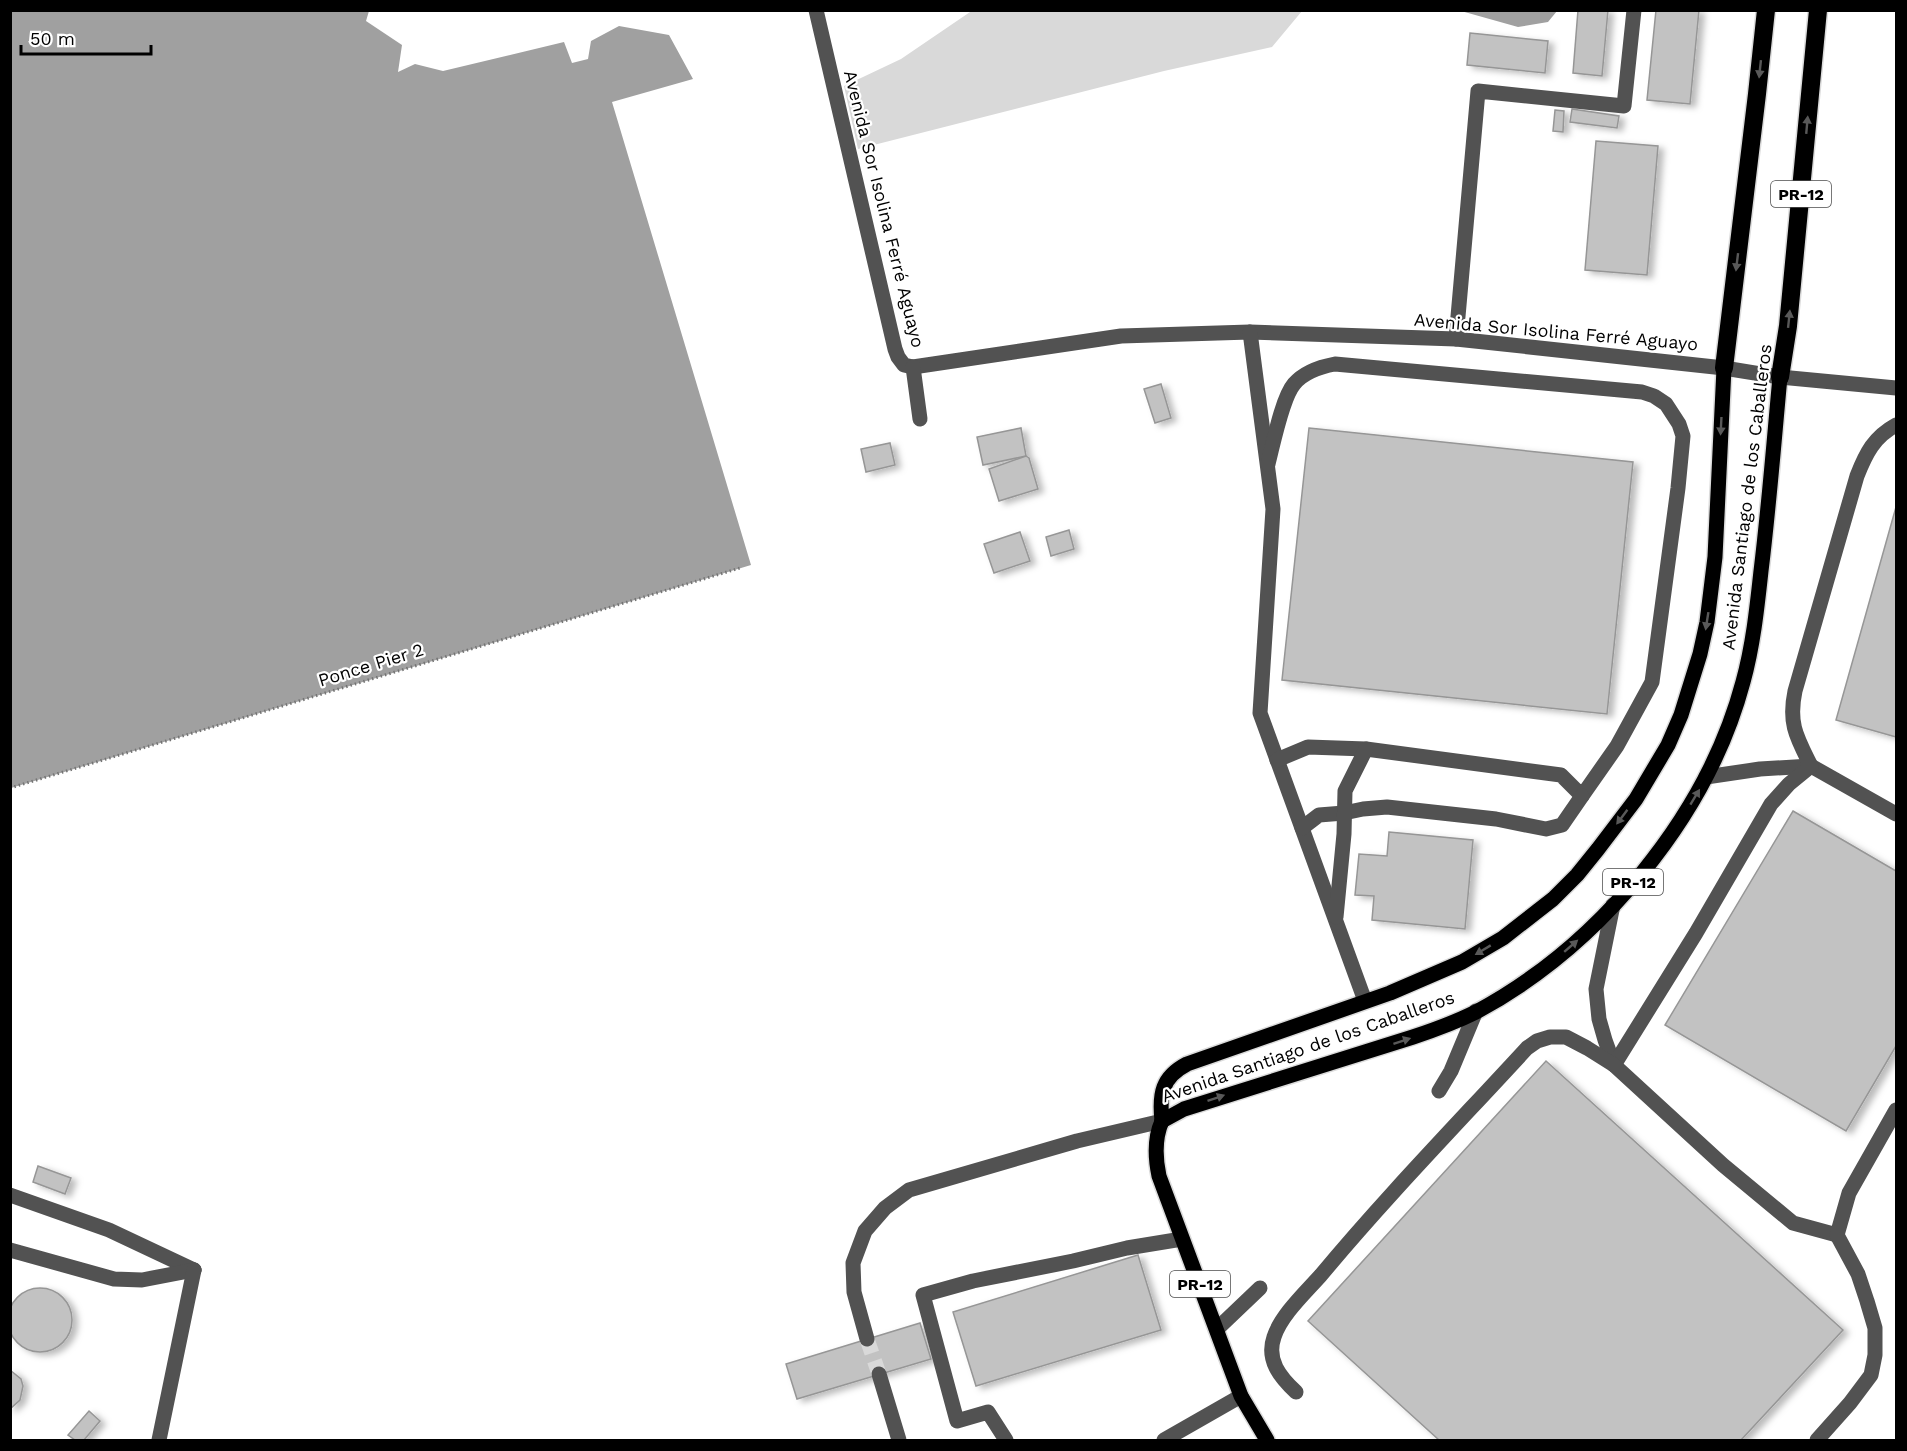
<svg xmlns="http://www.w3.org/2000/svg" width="1907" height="1451" font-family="'Work Sans',sans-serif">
<defs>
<filter id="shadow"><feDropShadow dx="5.5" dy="3" stdDeviation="3" flood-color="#0004"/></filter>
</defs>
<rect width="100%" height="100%" fill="#fff"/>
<!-- green -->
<polygon fill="#d9d9d9" points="973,10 1302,10 1302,11 1272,47 1164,71 858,149 844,86 901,59"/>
<!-- water -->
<g fill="#a0a0a0">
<polygon points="11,10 369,11 366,21 402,45 398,72 415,64 443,71 564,42 572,63 588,59 591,41 619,26 669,35 693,79 612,102 751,565 11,788"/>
<polygon points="1461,11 1557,11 1548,22 1518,27"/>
</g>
<!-- building -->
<g fill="#c2c2c2" stroke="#969696" stroke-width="1.5" filter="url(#shadow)">
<polygon points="1578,10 1608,10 1602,76 1573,73"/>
<polygon points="1656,10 1699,10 1690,104 1647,100"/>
<polygon points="1470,33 1548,41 1545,73 1467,65"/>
<polygon points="1572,109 1619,116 1617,128 1570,122"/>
<polygon points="1555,110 1564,111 1563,132 1553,131"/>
<polygon points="1596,141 1658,146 1647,275 1585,270"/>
<polygon points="1161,384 1171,418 1155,423 1144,389"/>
<polygon points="1021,428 1026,456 983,465 977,437"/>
<polygon points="1309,428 1633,462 1607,714 1282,680"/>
<polygon points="890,443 895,465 866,472 861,449"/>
<polygon points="1026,456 1029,458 1038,489 999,501 989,469"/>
<polygon points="1896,507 1896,737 1836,720"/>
<polygon points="1069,530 1074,549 1051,556 1046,537"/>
<polygon points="1020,532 1030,561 994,573 984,544"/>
<polygon points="1793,811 1896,871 1896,1046 1846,1131 1665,1025"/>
<polygon points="1389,832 1473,840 1465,929 1372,920 1374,896 1355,895 1359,854 1387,856"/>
<polygon points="1546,1061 1843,1330 1741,1440 1439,1440 1308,1321"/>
<polygon points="38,1166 71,1178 65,1194 33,1182"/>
<polygon points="1138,1255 1161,1330 976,1386 953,1312"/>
<circle cx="40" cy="1320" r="32"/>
<polygon points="920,1323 931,1359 797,1399 786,1364"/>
<polygon points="10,1370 21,1379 23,1386 20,1400 10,1409"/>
<polygon points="89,1411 100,1421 84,1440 75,1440 68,1435"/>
</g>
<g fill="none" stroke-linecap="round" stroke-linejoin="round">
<!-- minor-tunnel -->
<polyline stroke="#d9d9d9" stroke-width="15" stroke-dasharray="15 8" stroke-linecap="butt" points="867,1339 879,1374"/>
<defs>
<g id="major">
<path d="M1162 1121 1184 1109 1413 1037C1434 1030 1456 1022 1476 1012 1599 946 1707 817 1743 682 1753 646 1757 608 1761 571 1769 506 1774 441 1780 377"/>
<path d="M1162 1121C1159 1094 1162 1077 1187 1064L1390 993 1462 962 1503 938 1553 899 1577 875 1598 849 1636 799 1668 745 1681 715 1700 654 1707 622 1715 557 1724 368"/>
<path d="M1162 1121C1154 1139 1155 1157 1159 1176L1241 1396 1267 1440"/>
</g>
<g id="highway">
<polyline points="1724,368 1757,94 1766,10"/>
<polyline points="1780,377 1788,326 1818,10"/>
</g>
</defs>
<!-- major casing -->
<use href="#major" stroke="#dbdbdb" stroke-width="18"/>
<!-- highway casing -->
<use href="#highway" stroke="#dbdbdb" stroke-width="21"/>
<!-- path -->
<polyline stroke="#747474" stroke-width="3" stroke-dasharray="1.5 3" stroke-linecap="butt" points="10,788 740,568"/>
<!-- minor -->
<g stroke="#525252" stroke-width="15">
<polyline points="816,10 895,349 898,357 904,365 913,367 1121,336 1250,332 1456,339 1724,368 1780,377 1896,388"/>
<polyline points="1250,332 1273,509 1260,713 1365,1001"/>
<polyline points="1456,339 1478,91 1624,106 1634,10"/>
<polyline points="913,367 920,419"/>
<path d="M1268 464C1273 445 1282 398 1294 384 1304 372 1319 367 1335 364L1642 392 1654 396 1666 404 1679 424 1683 436 1678 488 1652 682 1617 746 1582 796 1561 775 1366 749 1308 747 1277 760"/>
<polyline points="1706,777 1760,769 1811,766 1896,814"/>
<polyline points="1302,828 1319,815 1344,813 1363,809 1387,807 1496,819 1546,829 1562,825 1582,796"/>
<polyline points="1613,905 1596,989 1599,1019 1605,1040 1614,1065"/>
<polyline points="1336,917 1344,834 1345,791 1366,749"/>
<path d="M1614 1065 1696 933 1771 804 1789 784 1811 766C1797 738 1788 724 1795 691L1857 476C1866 453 1874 437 1896 425"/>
<polyline points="1439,1091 1451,1071 1476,1011"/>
<polyline points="10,1195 109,1230 194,1270"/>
<polyline points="10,1250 114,1279 142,1280 194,1270"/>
<polyline points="1217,1329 1260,1288"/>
<polyline points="867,1339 854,1292 853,1263 865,1231 885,1208 909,1190 1077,1141 1162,1121"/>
<polyline points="879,1374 899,1440"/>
<path d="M1296 1392C1280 1377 1266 1360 1274 1337 1281 1315 1306 1292 1321 1275 1386 1197 1458 1123 1527 1048L1537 1041 1550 1037H1566L1587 1048 1614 1065 1723 1165 1793 1223 1837 1235"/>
<polyline points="159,1440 194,1270"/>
<polyline points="1006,1440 988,1412 957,1421 923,1295 973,1281 1073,1261 1127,1248 1182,1239"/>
<polyline points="1164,1440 1241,1396"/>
<polyline points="1817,1440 1850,1403 1871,1375 1875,1355 1875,1328 1867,1301 1858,1274 1837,1235 1849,1193 1896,1110"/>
</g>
<!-- major -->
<use href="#major" stroke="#000" stroke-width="15"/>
<!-- highway -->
<use href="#highway" stroke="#000" stroke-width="18"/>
</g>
<!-- one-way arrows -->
<defs><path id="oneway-solid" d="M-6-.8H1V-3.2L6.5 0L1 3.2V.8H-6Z" transform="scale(1.5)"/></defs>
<g fill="#595959">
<use href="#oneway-solid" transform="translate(1760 69) rotate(96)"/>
<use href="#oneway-solid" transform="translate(1807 125) rotate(-85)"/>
<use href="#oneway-solid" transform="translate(1737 262) rotate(97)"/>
<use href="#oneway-solid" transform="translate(1789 319) rotate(-84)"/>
<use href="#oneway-solid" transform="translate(1721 426) rotate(93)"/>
<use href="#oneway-solid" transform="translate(1707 621) rotate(99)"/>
<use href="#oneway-solid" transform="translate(1695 797) rotate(-59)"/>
<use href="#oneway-solid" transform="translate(1622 817) rotate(127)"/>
<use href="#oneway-solid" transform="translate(1571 946) rotate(-41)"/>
<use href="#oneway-solid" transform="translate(1483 950) rotate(149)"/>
<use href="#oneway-solid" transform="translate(1402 1041) rotate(-18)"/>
<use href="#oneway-solid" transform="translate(1216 1098) rotate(-19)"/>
</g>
<g text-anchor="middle" stroke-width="4.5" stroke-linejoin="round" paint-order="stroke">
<!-- shield labels -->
<g fill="#fff" stroke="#4c4c4c" stroke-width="1.5">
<rect x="1771" y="181" width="60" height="26" rx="4.5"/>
<rect x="1603" y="869" width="60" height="26" rx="4.5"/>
<rect x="1170" y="1271" width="60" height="26" rx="4.5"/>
</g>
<g font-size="16" font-weight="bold" fill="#000">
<text x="1801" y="200">PR-12</text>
<text x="1633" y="888">PR-12</text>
<text x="1200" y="1290">PR-12</text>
</g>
<!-- street labels -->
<g font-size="18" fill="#000" stroke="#fff">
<text transform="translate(884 209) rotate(76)" y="6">Avenida Sor Isolina Ferré Aguayo</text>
<text transform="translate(1556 332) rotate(5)" y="6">Avenida Sor Isolina Ferré Aguayo</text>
<text transform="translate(1747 497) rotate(-83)" y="6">Avenida Santiago de los Caballeros</text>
<text transform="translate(371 665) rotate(-17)" y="6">Ponce Pier 2</text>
<text transform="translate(1308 1047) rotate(-19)" y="6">Avenida Santiago de los Caballeros</text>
</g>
</g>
<!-- border -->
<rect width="1907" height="1451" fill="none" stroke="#000000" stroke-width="24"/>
<!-- scale -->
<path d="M21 45v9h130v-9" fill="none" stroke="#000000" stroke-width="3"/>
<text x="30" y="45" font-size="18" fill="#000000" stroke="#ffffff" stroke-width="4.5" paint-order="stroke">50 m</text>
</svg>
